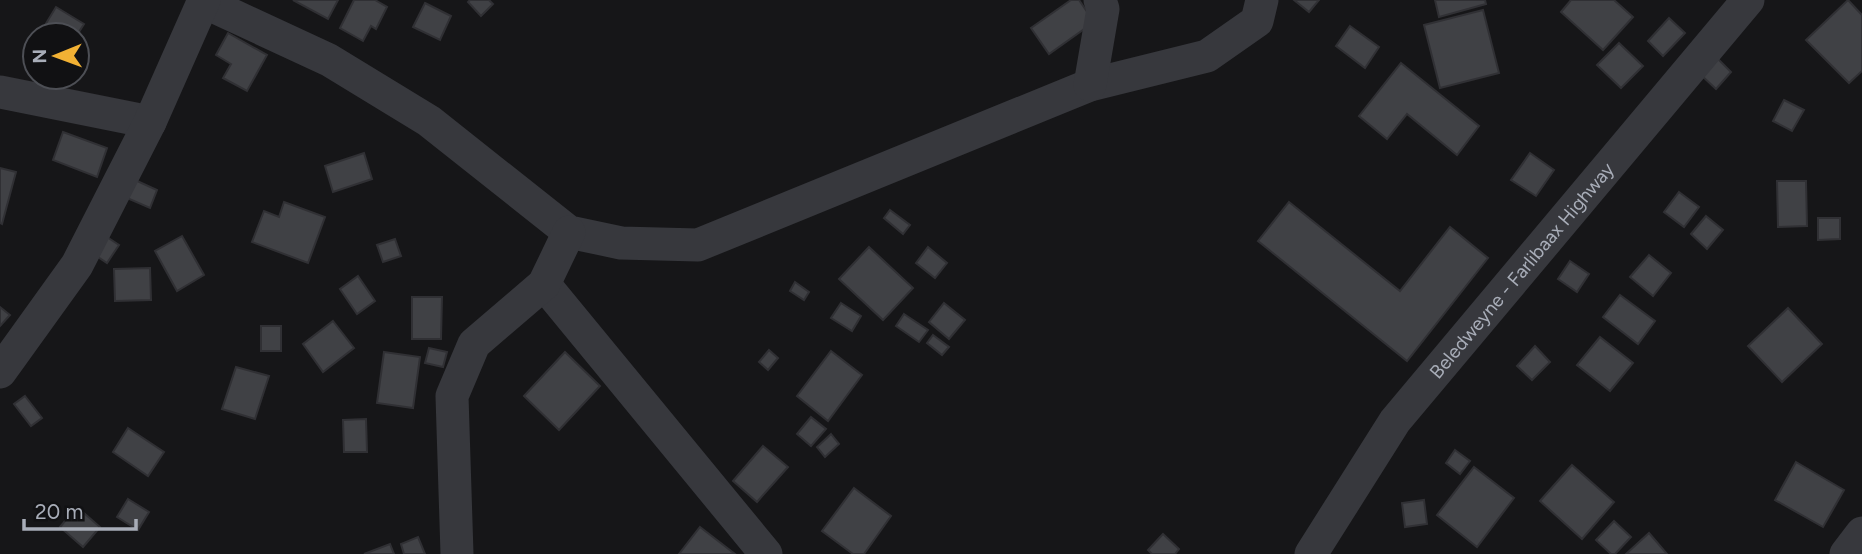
<svg xmlns="http://www.w3.org/2000/svg" width="1862" height="554" font-family="Figtree,sans-serif">
<rect width="100%" height="100%" fill="#161618"/>
<!-- building -->
<g fill="#404145" stroke="#303034" stroke-width="2">
<polygon points="293,0 338,0 328,19"/>
<polygon points="354,0 375,0 387,7 376,29 371,26 363,41 340,28"/>
<polygon points="470,0 489,0 493,4 481,16 468,2"/>
<polygon points="1071,0 1079,0 1094,22 1049,54 1031,28"/>
<polygon points="1294,0 1319,0 1309,12"/>
<polygon points="1435,0 1485,0 1486,4 1439,17"/>
<polygon points="1571,0 1614,0 1633,17 1603,50 1561,12"/>
<polygon points="1848,0 1862,15 1862,71 1849,83 1806,40"/>
<polygon points="425,3 451,16 440,40 413,27"/>
<polygon points="56,7 84,24 77,35 39,35"/>
<polygon points="1483,10 1499,73 1440,88 1424,25"/>
<polygon points="1669,18 1685,33 1663,56 1648,41"/>
<polygon points="1350,26 1379,47 1365,68 1336,46"/>
<polygon points="228,33 267,55 247,91 223,78 231,64 216,55"/>
<polygon points="1619,43 1643,66 1621,88 1597,65"/>
<polygon points="1717,58 1731,72 1716,89 1701,75"/>
<polygon points="1401,63 1479,126 1457,155 1407,114 1387,139 1359,116"/>
<polygon points="1784,100 1804,110 1792,131 1773,121"/>
<polygon points="63,132 107,148 97,177 53,160"/>
<polygon points="364,153 372,179 333,192 325,166"/>
<polygon points="1530,153 1554,170 1536,196 1511,180"/>
<polygon points="0,168 16,172 2,224 0,223"/>
<polygon points="135,180 157,190 150,208 127,198"/>
<polygon points="1777,181 1806,181 1807,226 1778,227"/>
<polygon points="1679,192 1699,207 1684,227 1664,212"/>
<polygon points="284,202 325,217 308,263 252,242 264,211 279,217"/>
<polygon points="1289,202 1400,291 1450,227 1488,258 1407,361 1258,241"/>
<polygon points="890,210 910,225 903,234 884,218"/>
<polygon points="1706,216 1723,230 1707,249 1691,234"/>
<polygon points="1818,218 1840,218 1840,239 1818,240"/>
<polygon points="104,235 119,245 107,263 92,253"/>
<polygon points="182,236 204,275 177,291 155,251"/>
<polygon points="395,239 401,256 383,262 377,245"/>
<polygon points="869,247 913,288 883,320 839,279"/>
<polygon points="928,247 947,263 935,278 916,263"/>
<polygon points="1649,255 1671,273 1653,296 1630,277"/>
<polygon points="1570,261 1589,274 1577,292 1558,279"/>
<polygon points="150,268 151,300 115,301 114,269"/>
<polygon points="358,276 375,301 357,314 340,289"/>
<polygon points="795,282 809,292 804,300 790,291"/>
<polygon points="1620,295 1655,321 1638,344 1603,317"/>
<polygon points="412,297 442,297 441,339 412,339"/>
<polygon points="841,303 861,316 852,331 831,318"/>
<polygon points="944,303 965,320 949,339 929,322"/>
<polygon points="0,307 10,315 0,326"/>
<polygon points="1788,308 1822,344 1782,382 1748,346"/>
<polygon points="904,314 928,330 919,342 896,326"/>
<polygon points="333,321 354,348 323,372 303,344"/>
<rect x="261" y="326" width="20" height="25"/>
<polygon points="933,335 949,347 942,355 927,343"/>
<polygon points="1600,337 1633,363 1610,391 1577,365"/>
<polygon points="1535,346 1550,362 1532,380 1517,366"/>
<polygon points="429,348 447,352 443,367 425,363"/>
<polygon points="769,350 778,358 768,370 759,362"/>
<polygon points="831,351 862,375 828,421 797,396"/>
<polygon points="384,352 420,357 413,408 377,403"/>
<polygon points="565,352 600,386 559,430 524,396"/>
<polygon points="236,367 269,376 255,419 222,409"/>
<polygon points="25,396 42,418 31,426 14,404"/>
<polygon points="811,417 826,429 811,446 797,434"/>
<polygon points="366,419 367,452 344,452 343,420"/>
<polygon points="128,428 164,452 148,476 113,452"/>
<polygon points="831,434 839,444 825,457 817,447"/>
<polygon points="763,446 788,467 757,502 733,481"/>
<polygon points="1455,450 1470,461 1460,474 1446,463"/>
<polygon points="1796,462 1844,490 1823,527 1775,500"/>
<polygon points="1572,465 1614,502 1582,539 1540,501"/>
<polygon points="1474,467 1514,498 1477,547 1437,515"/>
<polygon points="854,488 891,516 864,554 853,554 822,531"/>
<polygon points="128,499 149,512 138,530 117,517"/>
<polygon points="1424,500 1427,524 1405,527 1402,503"/>
<polygon points="77,507 100,527 83,547 60,527"/>
<polygon points="1614,521 1631,537 1615,554 1611,554 1596,540"/>
<polygon points="700,527 735,554 679,554"/>
<polygon points="1649,533 1667,554 1626,554"/>
<polygon points="1163,534 1179,549 1175,554 1152,554 1148,550"/>
<polygon points="418,537 425,554 404,554 401,544"/>
<polygon points="390,544 394,554 364,554"/>
</g>
<g fill="none" stroke-linecap="round" stroke-linejoin="round">
<!-- minor -->
<g stroke="#37383d" stroke-width="33">
<polyline points="204,2 329,60 429,121 569,232 621,243 698,245 1090,85 1207,56 1257,21 1262,0"/>
<polyline points="1090,85 1103,9 1100,0"/>
<polyline points="0,92 150,122"/>
<polyline points="544,284 766,554"/>
<polyline points="0,372 77,265 150,122 204,0"/>
<polyline points="457,554 452,396 474,344 544,284 569,232"/>
<path id="s1" d="M1311 554 1395 421 1748 0"/>
<polyline points="1846,554 1862,533"/>
</g>
</g>
<g text-anchor="middle" stroke-width="5" stroke-linejoin="round" paint-order="stroke">
<!-- street labels -->
<g font-size="19" fill="#a8adb8" stroke="#111113">
<text dy="7" stroke="none"><textPath href="#s1" startOffset="354">Beledweyne - Farlibaax Highway</textPath></text>
</g>
</g>
<!-- north arrow -->
<g transform="translate(56 56) rotate(269)"><circle r="33" fill="#111113" stroke="#4d4f55" stroke-width="2"/>
<path d="M0-5L12 26L0 18L-12 26Z" fill="#f2b134"/>
<text y="-10" font-size="19" font-weight="bold" text-anchor="middle" fill="#a8adb8">N</text>
</g>
<!-- scale -->
<path d="M24 519v10h112v-10" fill="none" stroke="#a8adb8" stroke-width="3.5"/>
<text x="35" y="519" font-size="21" fill="#a8adb8" stroke="#111113" stroke-width="5" paint-order="stroke">20 m</text>
</svg>
